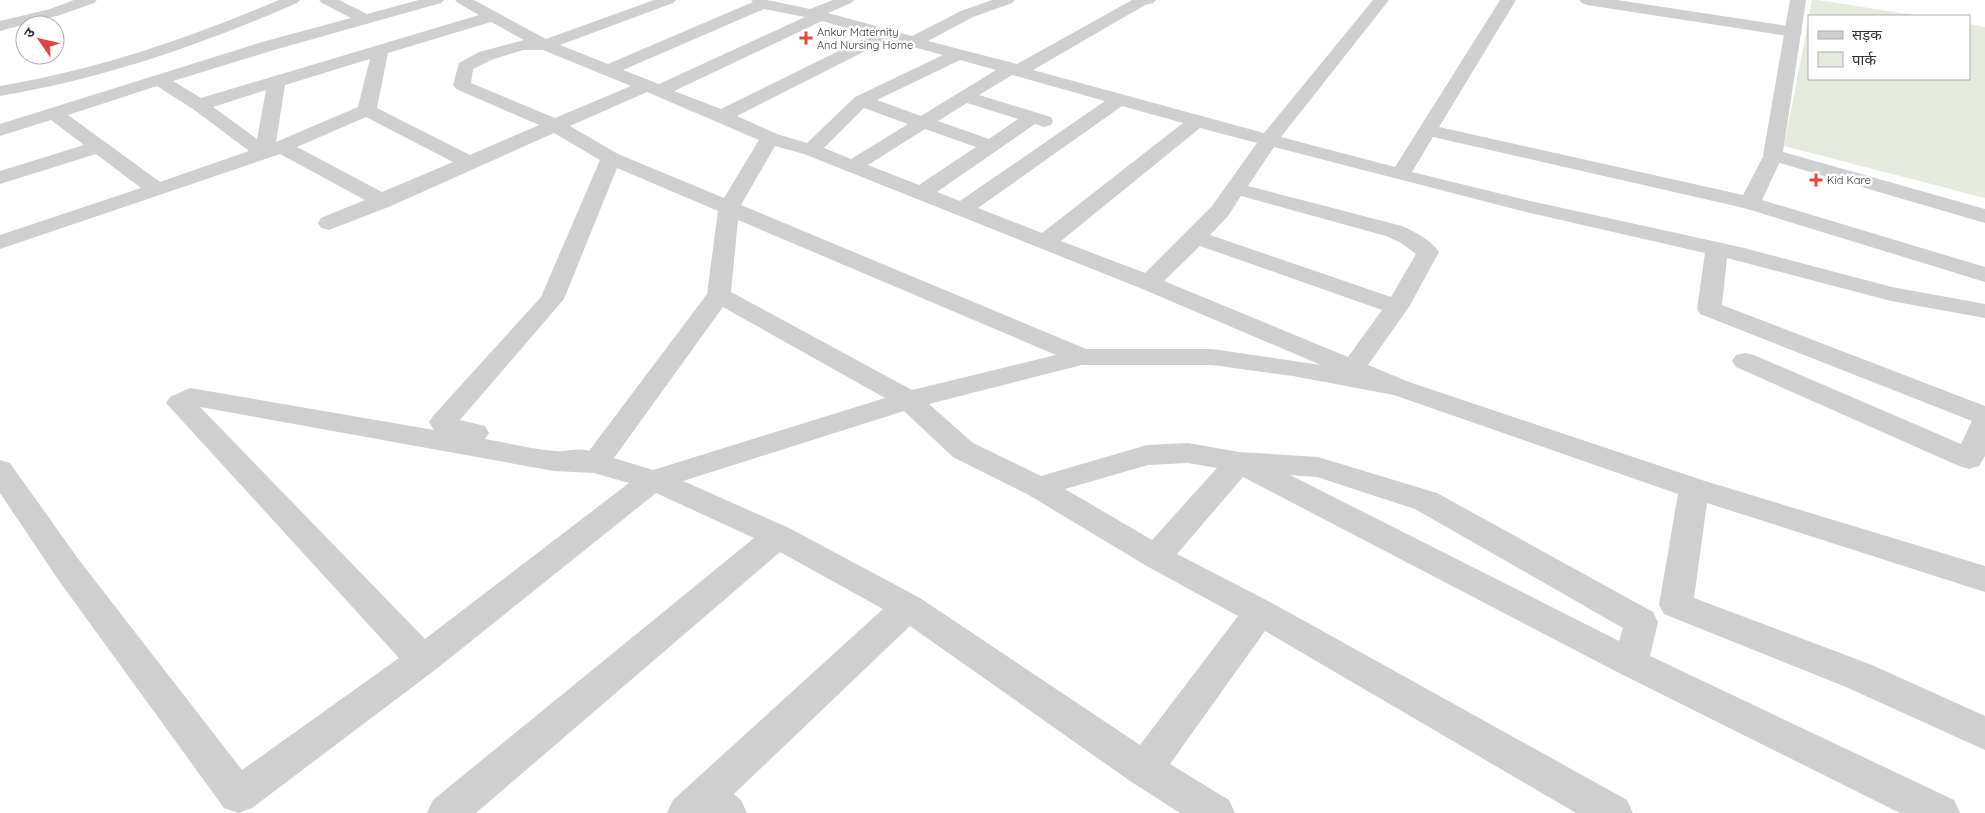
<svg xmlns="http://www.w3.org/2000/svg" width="1985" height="813" font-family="Quicksand,'Noto Sans Devanagari',sans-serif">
<rect width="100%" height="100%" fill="#fff"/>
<!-- green -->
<g fill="#e4ebde">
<polygon points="1812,0 1818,0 1919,16 1809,16"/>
<polygon points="1809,18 1809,79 1969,79 1969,24 1985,27 1985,198 1784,146"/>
</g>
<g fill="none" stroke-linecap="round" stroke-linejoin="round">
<!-- minor -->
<g fill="#cfcfcf" fill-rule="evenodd">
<polygon points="74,0 97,0 94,3 60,15 0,31 0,21 50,9"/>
<path d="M279 0H300L297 3C201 45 103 79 0 96V86C97 70 189 38 279 0Z"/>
<path d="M319 0H339L367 14 419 0H444L441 3 274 50 173 81 201 98 479 15 458 3 455 0H474L546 39 654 0H676L673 3 560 45 608 64 753 2 751 0H767L810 9 833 0H854L851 3 828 13 912 36 961 11 992 0H1015L1012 3 973 17 928 41 1017 64 1132 0H1156L1153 3 1145 5 1033 70 1264 133 1373 0H1389L1281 137 1395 167 1500 0H1516L1439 127 1743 195 1766 151 1773 149 1780 151 1783 155 1762 200 1985 267V282L1744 208 1433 137 1412 172 1526 200 1740 247 1892 287 1985 304V318L1891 301 1727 258 1722 305 1985 406V456L1979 466 1969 469 1959 466 1736 367 1732 361 1736 355 1745 353 1754 355 1961 444 1972 421 1700 314 1697 309 1705 253 1526 212 1274 147 1248 186 1402 226C1415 232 1431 240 1439 252L1409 307 1368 365 1409 382 1705 481 1985 566V592L1707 503 1694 598 1872 665 1985 716V750L1846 687 1664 614 1659 605 1678 494 1394 395 1293 376 1212 365H1082L929 404 973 443 1041 476 1147 445 1188 443 1239 452 1318 457 1437 493 1653 612 1658 622 1650 656 1954 800 1960 813H1900L1619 673 1243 477 1177 554 1272 603 1627 800 1633 813H1576L1265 631 1170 764 1229 800 1235 813H1180L1130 781 910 626 734 794 741 800 747 813H667L673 800 883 609 780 552 476 813H427L433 800 754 538 656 493 435 670 252 808 238 813 224 808 57 578 0 493V460L10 463 79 560 242 770 399 658 166 403 170 397 190 388 434 430 429 422 433 416 541 297 600 160 554 133 391 206 329 230 321 228 318 223 321 218 365 200 280 154 0 249V235L141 188 96 154 0 184V171L84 145 51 120 0 136V124L262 42 351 18 322 3ZM764 9 805 17 659 84 623 70ZM822 21 871 35 721 109 674 91ZM491 22 524 40 479 52 459 63 453 85 456 89 539 125 470 155 377 108 388 53ZM887 40 943 55 855 97 807 143 777 134 737 116ZM523 50H543L631 86 555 118 471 83 473 69 491 60ZM370 59 358 107 276 142 285 85ZM960 60 996 70 921 116 877 100ZM1012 75 1105 101 960 201 937 192 1035 124 1044 127 1051 125 1053 121 1051 117 979 95ZM157 86 193 109 249 151 160 182 68 115ZM266 90 257 139 213 107ZM647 92 759 140 724 198 618 154 570 126ZM967 103 1018 119 989 139 938 121ZM1122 106 1183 123 1042 233 978 208ZM864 108 908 124 851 159 824 148ZM366 117 453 162 382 192 297 147ZM1200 128 1257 143 1212 206 1145 273 1061 241ZM925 129 976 147 919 185 868 165ZM775 146 804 154 1140 288 1321 365 1212 349H1086L741 205ZM617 168 718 211 707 294 589 451C577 447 567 452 555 451 532 449 508 443 485 439L489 433 485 426 460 420 564 299ZM1241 196 1386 236 1401 243 1416 254 1391 297 1210 235 1228 216ZM738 220 1056 355 912 390 731 292ZM1200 246 1382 310 1348 357 1164 281ZM723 307 885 398 653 470 614 458ZM200 407 554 471 594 473 629 483 425 639ZM904 411 953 457 1027 494 1145 565 1238 616 1140 745 920 598 789 528 683 481ZM1188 463 1217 468 1152 540 1065 489 1148 465ZM1290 475 1317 477 1415 509 1623 628 1619 641Z"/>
<polygon points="1579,0 1617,0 1794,27 1800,29 1802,32 1800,35 1794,37 1587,5 1582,3"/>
</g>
<!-- tertiary -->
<polygon fill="#cfcfcf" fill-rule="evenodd" points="1790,0 1806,0 1783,152 1985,209 1985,223 1766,159 1763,155"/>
</g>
<!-- markers -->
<g fill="#df463e" stroke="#fff" stroke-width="2">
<path d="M803.5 30.5h5v5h5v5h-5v5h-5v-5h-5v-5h5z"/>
<path d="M1813.5 172.5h5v5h5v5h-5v5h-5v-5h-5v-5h5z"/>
</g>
<g text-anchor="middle" stroke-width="5" stroke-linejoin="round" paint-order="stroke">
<!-- far-poi labels -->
<g font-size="11" fill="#323232" stroke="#fff" text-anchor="start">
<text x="817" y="36">Ankur Maternity<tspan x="817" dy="13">And Nursing Home</tspan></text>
<text x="1827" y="184">Kid Kare</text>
</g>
</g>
<!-- legend -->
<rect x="1808" y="15" width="162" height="65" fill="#ffffff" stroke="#adadad"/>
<rect x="1818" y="31" width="25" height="8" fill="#cfcfcf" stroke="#adadad"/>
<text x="1852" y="40" font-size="15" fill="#323232">सड़क</text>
<rect x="1818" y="52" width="25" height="15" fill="#e4ebde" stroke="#adadad"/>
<text x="1852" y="65" font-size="15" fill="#323232">पार्क</text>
<!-- north arrow -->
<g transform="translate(40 40) rotate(304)"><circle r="24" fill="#ffffff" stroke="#adadad"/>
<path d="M0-4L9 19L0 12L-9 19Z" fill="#df463e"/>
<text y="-8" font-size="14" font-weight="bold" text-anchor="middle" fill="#323232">उ</text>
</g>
</svg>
